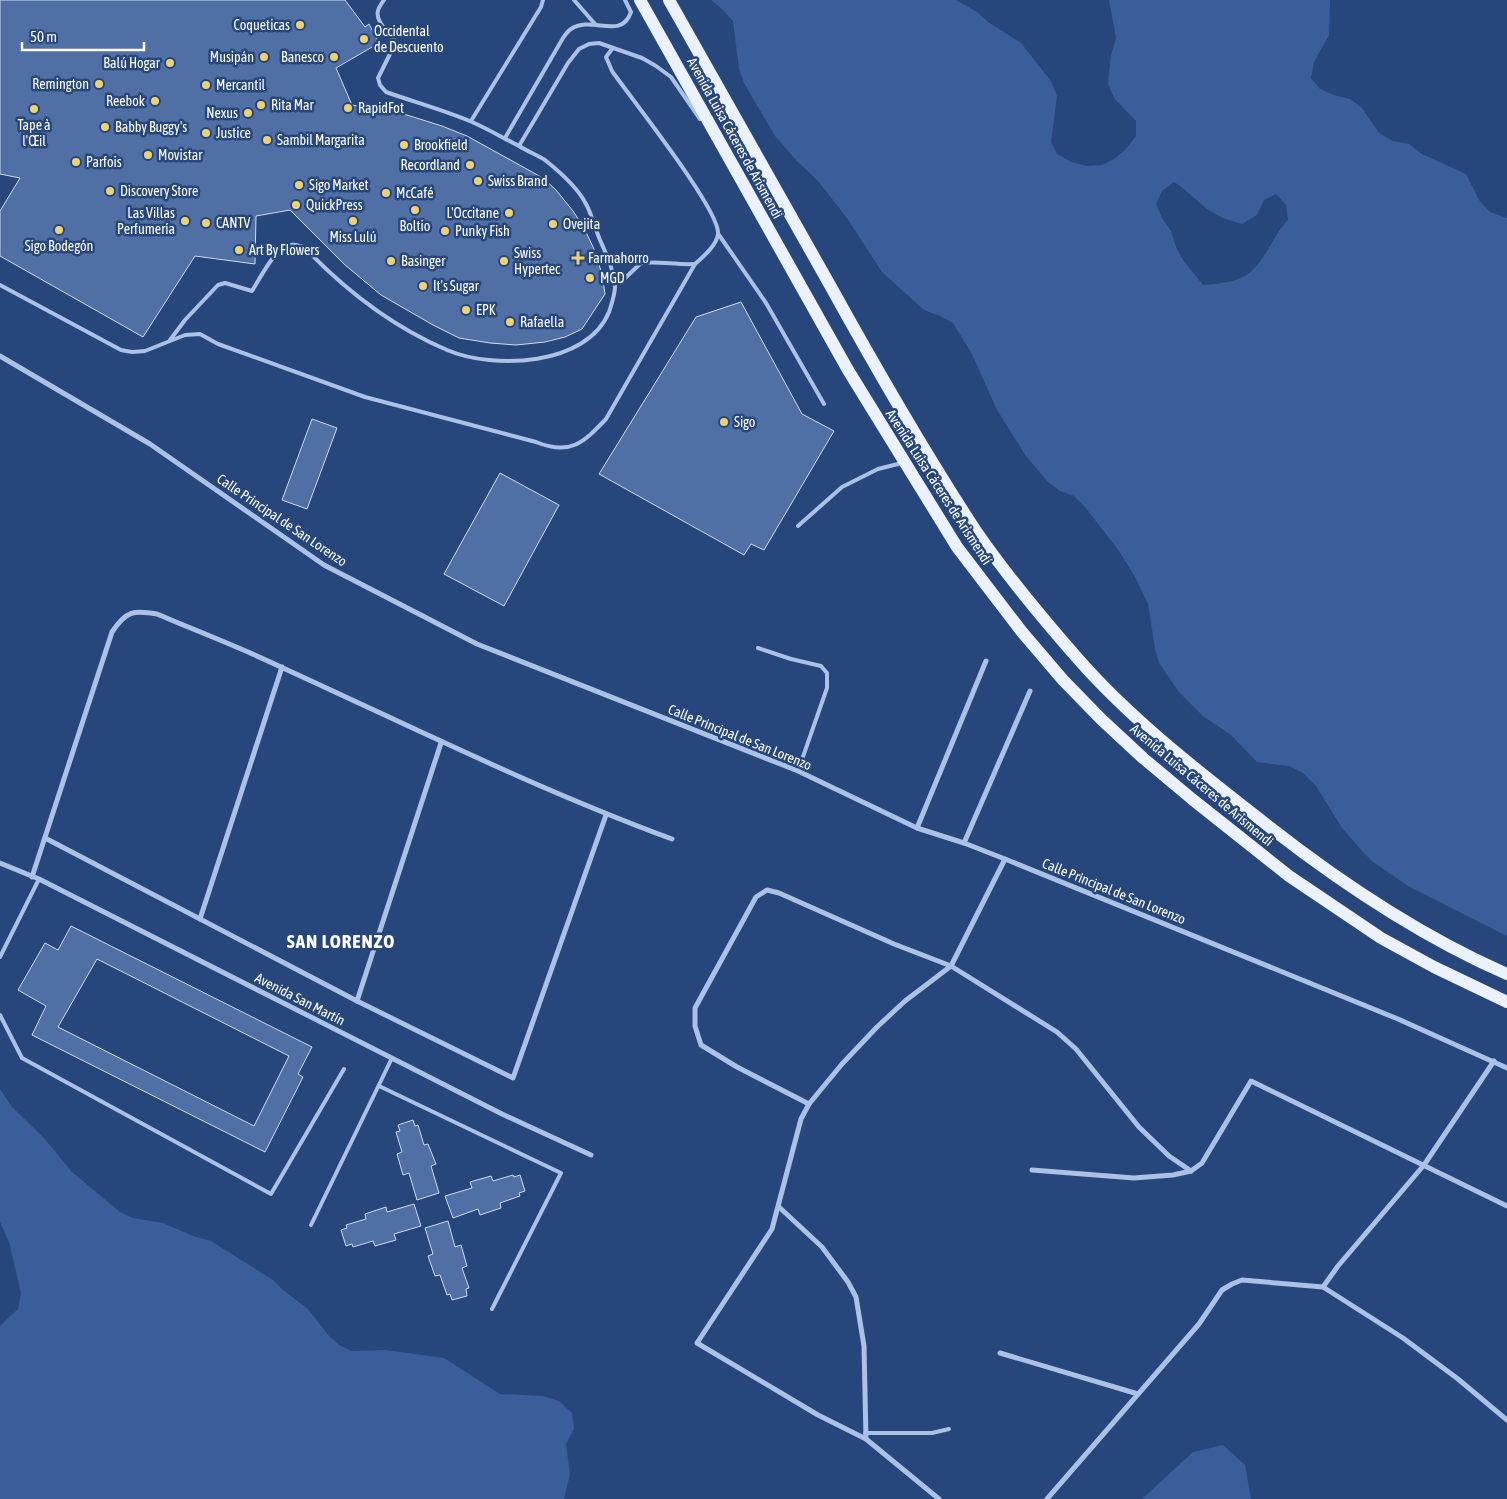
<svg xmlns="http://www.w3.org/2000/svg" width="1507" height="1499" font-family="'Asap Condensed',sans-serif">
<rect width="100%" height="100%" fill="#26467c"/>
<!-- green -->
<g fill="#3a5e9a" fill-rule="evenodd">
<path d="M711 0H956L977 12 988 22 1021 43 1051 81 1057 96 1051 142 1057 154 1071 162 1087 166 1102 165 1114 159 1125 150 1136 136V121L1114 98 1108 84 1111 55 1116 38 1109 0H1330L1329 35 1314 62 1311 78 1320 89 1334 95 1350 99 1362 108 1379 133 1393 141 1409 144 1422 154 1466 174 1479 200 1490 212 1507 218V936L1408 886 1373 862 1363 852 1342 828 1316 786 1303 773 1289 766 1257 762 1231 735 1203 716 1179 692 1159 663 1155 649 1148 604 1135 577 1119 551 1085 507 1074 496 1060 491 1048 482 1026 456 997 410 972 354 953 323 940 316 924 310 882 272 847 218 818 181 796 160 775 136 744 83 739 69 733 21 723 10ZM1174 182C1188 190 1198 204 1212 212 1221 218 1232 221 1242 224L1257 215 1264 200 1276 194 1286 205 1288 220C1280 228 1276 236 1270 246 1251 279 1240 282 1203 285L1183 260 1176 247 1171 231 1162 218 1156 204 1162 191Z"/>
<polygon points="0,1089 12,1107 44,1138 72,1172 120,1212 133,1218 163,1223 193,1236 211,1241 273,1280 283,1290 308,1309 329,1336 339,1345 352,1351 385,1350 444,1358 500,1394 543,1396 559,1401 572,1413 574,1429 566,1444 570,1474 564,1499 0,1499 0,1326 18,1309 21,1293 9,1242 0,1222"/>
<polygon points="1223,1445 1245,1465 1251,1499 1142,1499 1193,1452"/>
</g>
<!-- building -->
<g fill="#4f6fa5" stroke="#cedcf4" fill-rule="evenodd">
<polygon points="0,0 345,0 365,27 369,24 379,43 336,68 352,105 407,115 442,126 467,136 543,178 556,190 573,211 584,228 594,249 602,274 605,294 582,329 565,337 545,342 516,345 490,343 459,338 433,325 381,295 344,264 290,210 256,216 255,264 195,256 143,337 0,256 0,211 20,178 0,174"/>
<polygon points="741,302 802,414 834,431 764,550 751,544 744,555 599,474 696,317"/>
<polygon points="312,419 337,428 307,509 282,500"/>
<polygon points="500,473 559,505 504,606 444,574"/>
<path d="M71 926 312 1047 298 1074 303 1077 265 1152 32 1035 46 1006 18 990 45 943 58 950ZM97 959 289 1056 254 1126 58 1027Z"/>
<polygon points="413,1120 415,1126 418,1125 424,1145 428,1144 436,1164 431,1166 439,1193 417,1200 409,1173 403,1175 397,1154 402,1152 396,1132 400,1131 398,1125"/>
<polygon points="513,1175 514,1177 520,1175 525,1191 519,1193 520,1196 500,1203 501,1208 480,1215 478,1209 453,1218 445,1196 472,1188 470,1182 491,1176 493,1181"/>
<polygon points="414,1204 421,1226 394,1234 396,1240 375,1246 373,1241 353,1247 352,1244 346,1246 341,1230 347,1228 346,1225 366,1219 365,1214 386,1207 387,1212"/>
<polygon points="448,1221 455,1247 461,1245 467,1266 462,1268 469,1288 466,1289 467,1296 452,1300 450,1294 447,1295 440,1275 435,1276 428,1256 433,1254 425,1228"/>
</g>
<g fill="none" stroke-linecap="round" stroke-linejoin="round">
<!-- service -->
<g stroke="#abc1e5" stroke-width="4">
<polyline points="574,0 595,24"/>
<polyline points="471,121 541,7 543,0"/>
<path d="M505 138 563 38C565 35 568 31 571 29 592 15 621 41 631 12L625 0"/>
<polyline points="519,146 568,63 579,49 589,44 599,43 642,58 656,66 671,77 700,119"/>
<polyline points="719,235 766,303 824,404"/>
<path d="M615 283 621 282 641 263C659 261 676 265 695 264"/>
<path d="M0 285 121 350 132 352 145 351 185 335 200 334 218 344 365 397 536 442C570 456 583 443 606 419L695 264C703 257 717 245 718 234 721 211 630 97 612 71L606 57 612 49"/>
<path d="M170 340 185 320 218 285 225 283 252 291C260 278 272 255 284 247 290 243 297 245 304 247 344 289 393 327 447 350 494 370 587 366 609 312 612 303 616 292 615 283 613 268 606 253 600 240 595 228 592 215 586 204 578 188 560 172 545 160 537 155 527 151 519 146 503 138 488 129 472 122 444 110 414 102 386 92L380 85 378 78 391 52 394 40C389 33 375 21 378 11 378 8 382 3 384 0"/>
<polyline points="798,526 842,487 878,469 902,463"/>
<polyline points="758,648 791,659 821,666 827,673 827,688 798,771"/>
<polyline points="0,957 39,879"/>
<polyline points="0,1015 22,1058 271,1194 344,1069"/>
<polyline points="379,1086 561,1173 492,1309"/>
<polyline points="311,1225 392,1058"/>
<polyline points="865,1433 932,1433 949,1429"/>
</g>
<!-- minor -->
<g stroke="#abc1e5" stroke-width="5">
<polyline points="0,356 150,444 324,565 477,644 798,771 917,828 964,843 1005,859 1398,1019 1507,1068"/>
<polyline points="917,828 986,661"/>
<polyline points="45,838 357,1001 513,1078 606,815"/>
<polyline points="964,843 1030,691"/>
<polyline points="0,863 39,879 502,1114 591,1155"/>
<path d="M32 877 112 632C126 611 133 610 157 614 199 632 242 648 283 668 412 727 539 790 672 839"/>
<polyline points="200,919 282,667"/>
<polyline points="357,1001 441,743"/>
<polyline points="809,1104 737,1067 701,1045 695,1026 695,1008 756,897 767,890 779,893 894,944 951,966 1057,1032 1076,1049 1139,1127 1169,1156 1191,1171"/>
<polyline points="1032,1170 1134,1178 1173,1175 1191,1171 1202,1163 1251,1081 1507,1206"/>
<polyline points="779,1207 822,1247 848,1282 856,1297 864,1346 866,1439"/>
<polyline points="1323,1287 1338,1266 1424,1165 1494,1061"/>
<polyline points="1000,1353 1138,1394"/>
<polyline points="939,1499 866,1439 818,1415 697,1343 772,1229 801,1119 809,1104 842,1064 877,1027 905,1001 951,966 1005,859"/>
<polyline points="1047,1499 1199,1324 1222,1290 1232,1284 1242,1280 1323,1287 1403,1338 1458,1379 1507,1420"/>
</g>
<!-- primary -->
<g stroke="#ebf1fd" stroke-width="12">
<polyline points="640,0 848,370 957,547 1022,632 1063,680 1101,719 1143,758 1192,799 1289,876 1381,938 1434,967 1507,1002"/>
<path d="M669 0C723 96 777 192 831 287 877 370 924 452 976 531 1007 576 1043 619 1079 660 1133 721 1198 771 1262 821 1338 881 1418 935 1507 974"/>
</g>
</g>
<!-- markers -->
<g fill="#edd271" stroke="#26467c" stroke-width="2">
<circle cx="300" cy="25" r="5"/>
<circle cx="364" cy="39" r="5"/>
<circle cx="264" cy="57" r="5"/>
<circle cx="334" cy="57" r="5"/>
<circle cx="170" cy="63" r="5"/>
<circle cx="99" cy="84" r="5"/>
<circle cx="206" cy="85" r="5"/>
<circle cx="155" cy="101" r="5"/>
<circle cx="261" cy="105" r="5"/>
<circle cx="348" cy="108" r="5"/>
<circle cx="34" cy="109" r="5"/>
<circle cx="248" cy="113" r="5"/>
<circle cx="105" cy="127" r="5"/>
<circle cx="206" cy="133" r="5"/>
<circle cx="267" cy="140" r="5"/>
<circle cx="404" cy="145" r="5"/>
<circle cx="148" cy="155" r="5"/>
<circle cx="76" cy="162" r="5"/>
<circle cx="470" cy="165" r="5"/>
<circle cx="478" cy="181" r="5"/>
<circle cx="299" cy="185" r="5"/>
<circle cx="110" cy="191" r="5"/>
<circle cx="386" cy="193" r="5"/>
<circle cx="296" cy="205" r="5"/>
<circle cx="415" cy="210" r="5"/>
<circle cx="509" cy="213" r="5"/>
<circle cx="185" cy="221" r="5"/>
<circle cx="353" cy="221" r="5"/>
<circle cx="206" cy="223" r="5"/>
<circle cx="553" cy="224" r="5"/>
<circle cx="59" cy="230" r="5"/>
<circle cx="445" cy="231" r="5"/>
<circle cx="239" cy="250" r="5"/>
<path d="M575.5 250.5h5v5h5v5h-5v5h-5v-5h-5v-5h5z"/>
<circle cx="391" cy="261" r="5"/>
<circle cx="504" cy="261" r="5"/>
<circle cx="590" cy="278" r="5"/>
<circle cx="423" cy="286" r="5"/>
<circle cx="466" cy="310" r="5"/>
<circle cx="510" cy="322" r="5"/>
<circle cx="724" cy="422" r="5"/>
</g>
<g text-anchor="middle" stroke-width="5" stroke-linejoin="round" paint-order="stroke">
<!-- poi labels -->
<g font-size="14" fill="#fff" stroke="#26467c" text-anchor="start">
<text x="290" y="30" text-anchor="end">Coqueticas</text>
<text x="374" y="36">Occidental<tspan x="374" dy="16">de Descuento</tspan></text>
<text x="254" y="62" text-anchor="end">Musipán</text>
<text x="324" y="62" text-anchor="end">Banesco</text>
<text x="160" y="68" text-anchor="end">Balú Hogar</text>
<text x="89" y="89" text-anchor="end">Remington</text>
<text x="216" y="90">Mercantil</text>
<text x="145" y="106" text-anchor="end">Reebok</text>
<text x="271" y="110">Rita Mar</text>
<text x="358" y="113">RapidFot</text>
<text x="238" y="118" text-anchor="end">Nexus</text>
<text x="34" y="130" text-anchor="middle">Tape à<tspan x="34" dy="16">l'Œil</tspan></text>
<text x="115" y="132">Babby Buggy's</text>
<text x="216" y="138">Justice</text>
<text x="277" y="145">Sambil Margarita</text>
<text x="414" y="150">Brookfield</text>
<text x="158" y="160">Movistar</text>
<text x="86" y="167">Parfois</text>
<text x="460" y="170" text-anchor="end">Recordland</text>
<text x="488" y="186">Swiss Brand</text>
<text x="309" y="190">Sigo Market</text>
<text x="120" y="196">Discovery Store</text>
<text x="396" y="198">McCafé</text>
<text x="306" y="210">QuickPress</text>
<text x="175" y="218" text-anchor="end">Las Villas<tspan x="175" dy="16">Perfumería</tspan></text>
<text x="499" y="218" text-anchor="end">L'Occitane</text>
<text x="216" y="228">CANTV</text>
<text x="563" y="229">Ovejita</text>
<text x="415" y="231" text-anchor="middle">Boltio</text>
<text x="455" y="236">Punky Fish</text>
<text x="353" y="242" text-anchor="middle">Miss Lulú</text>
<text x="59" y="251" text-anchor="middle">Sigo Bodegón</text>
<text x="249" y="255">Art By Flowers</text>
<text x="514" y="258">Swiss<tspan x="514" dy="16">Hypertec</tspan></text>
<text x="588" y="263">Farmahorro</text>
<text x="401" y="266">Basinger</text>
<text x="600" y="283">MGD</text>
<text x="433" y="291">It's Sugar</text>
<text x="476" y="315">EPK</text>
<text x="520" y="327">Rafaella</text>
<text x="734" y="427">Sigo</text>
</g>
<!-- street labels -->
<g font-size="14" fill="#fff" stroke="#26467c">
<text transform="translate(735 138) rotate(61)" y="5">Avenida Luisa Cáceres de Arismendi</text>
<text transform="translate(939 487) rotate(57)" y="5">Avenida Luisa Cáceres de Arismendi</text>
<text transform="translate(282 520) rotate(34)" y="5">Calle Principal de San Lorenzo</text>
<text transform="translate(740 737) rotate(22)" y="5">Calle Principal de San Lorenzo</text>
<text transform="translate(1202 785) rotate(40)" y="5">Avenida Luisa Cáceres de Arismendi</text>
<text transform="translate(1114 891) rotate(22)" y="5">Calle Principal de San Lorenzo</text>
<text transform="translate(300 999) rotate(27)" y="5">Avenida San Martín</text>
</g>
<!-- district labels -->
<g font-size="19" font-weight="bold" letter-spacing="1" fill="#fff" stroke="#26467c">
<text x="341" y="948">SAN LORENZO</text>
</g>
</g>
<!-- scale -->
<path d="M22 42v8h122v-8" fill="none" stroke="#ffffff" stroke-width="2.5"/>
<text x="30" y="42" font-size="15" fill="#ffffff" stroke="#26467c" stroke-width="4" paint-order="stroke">50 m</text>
</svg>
